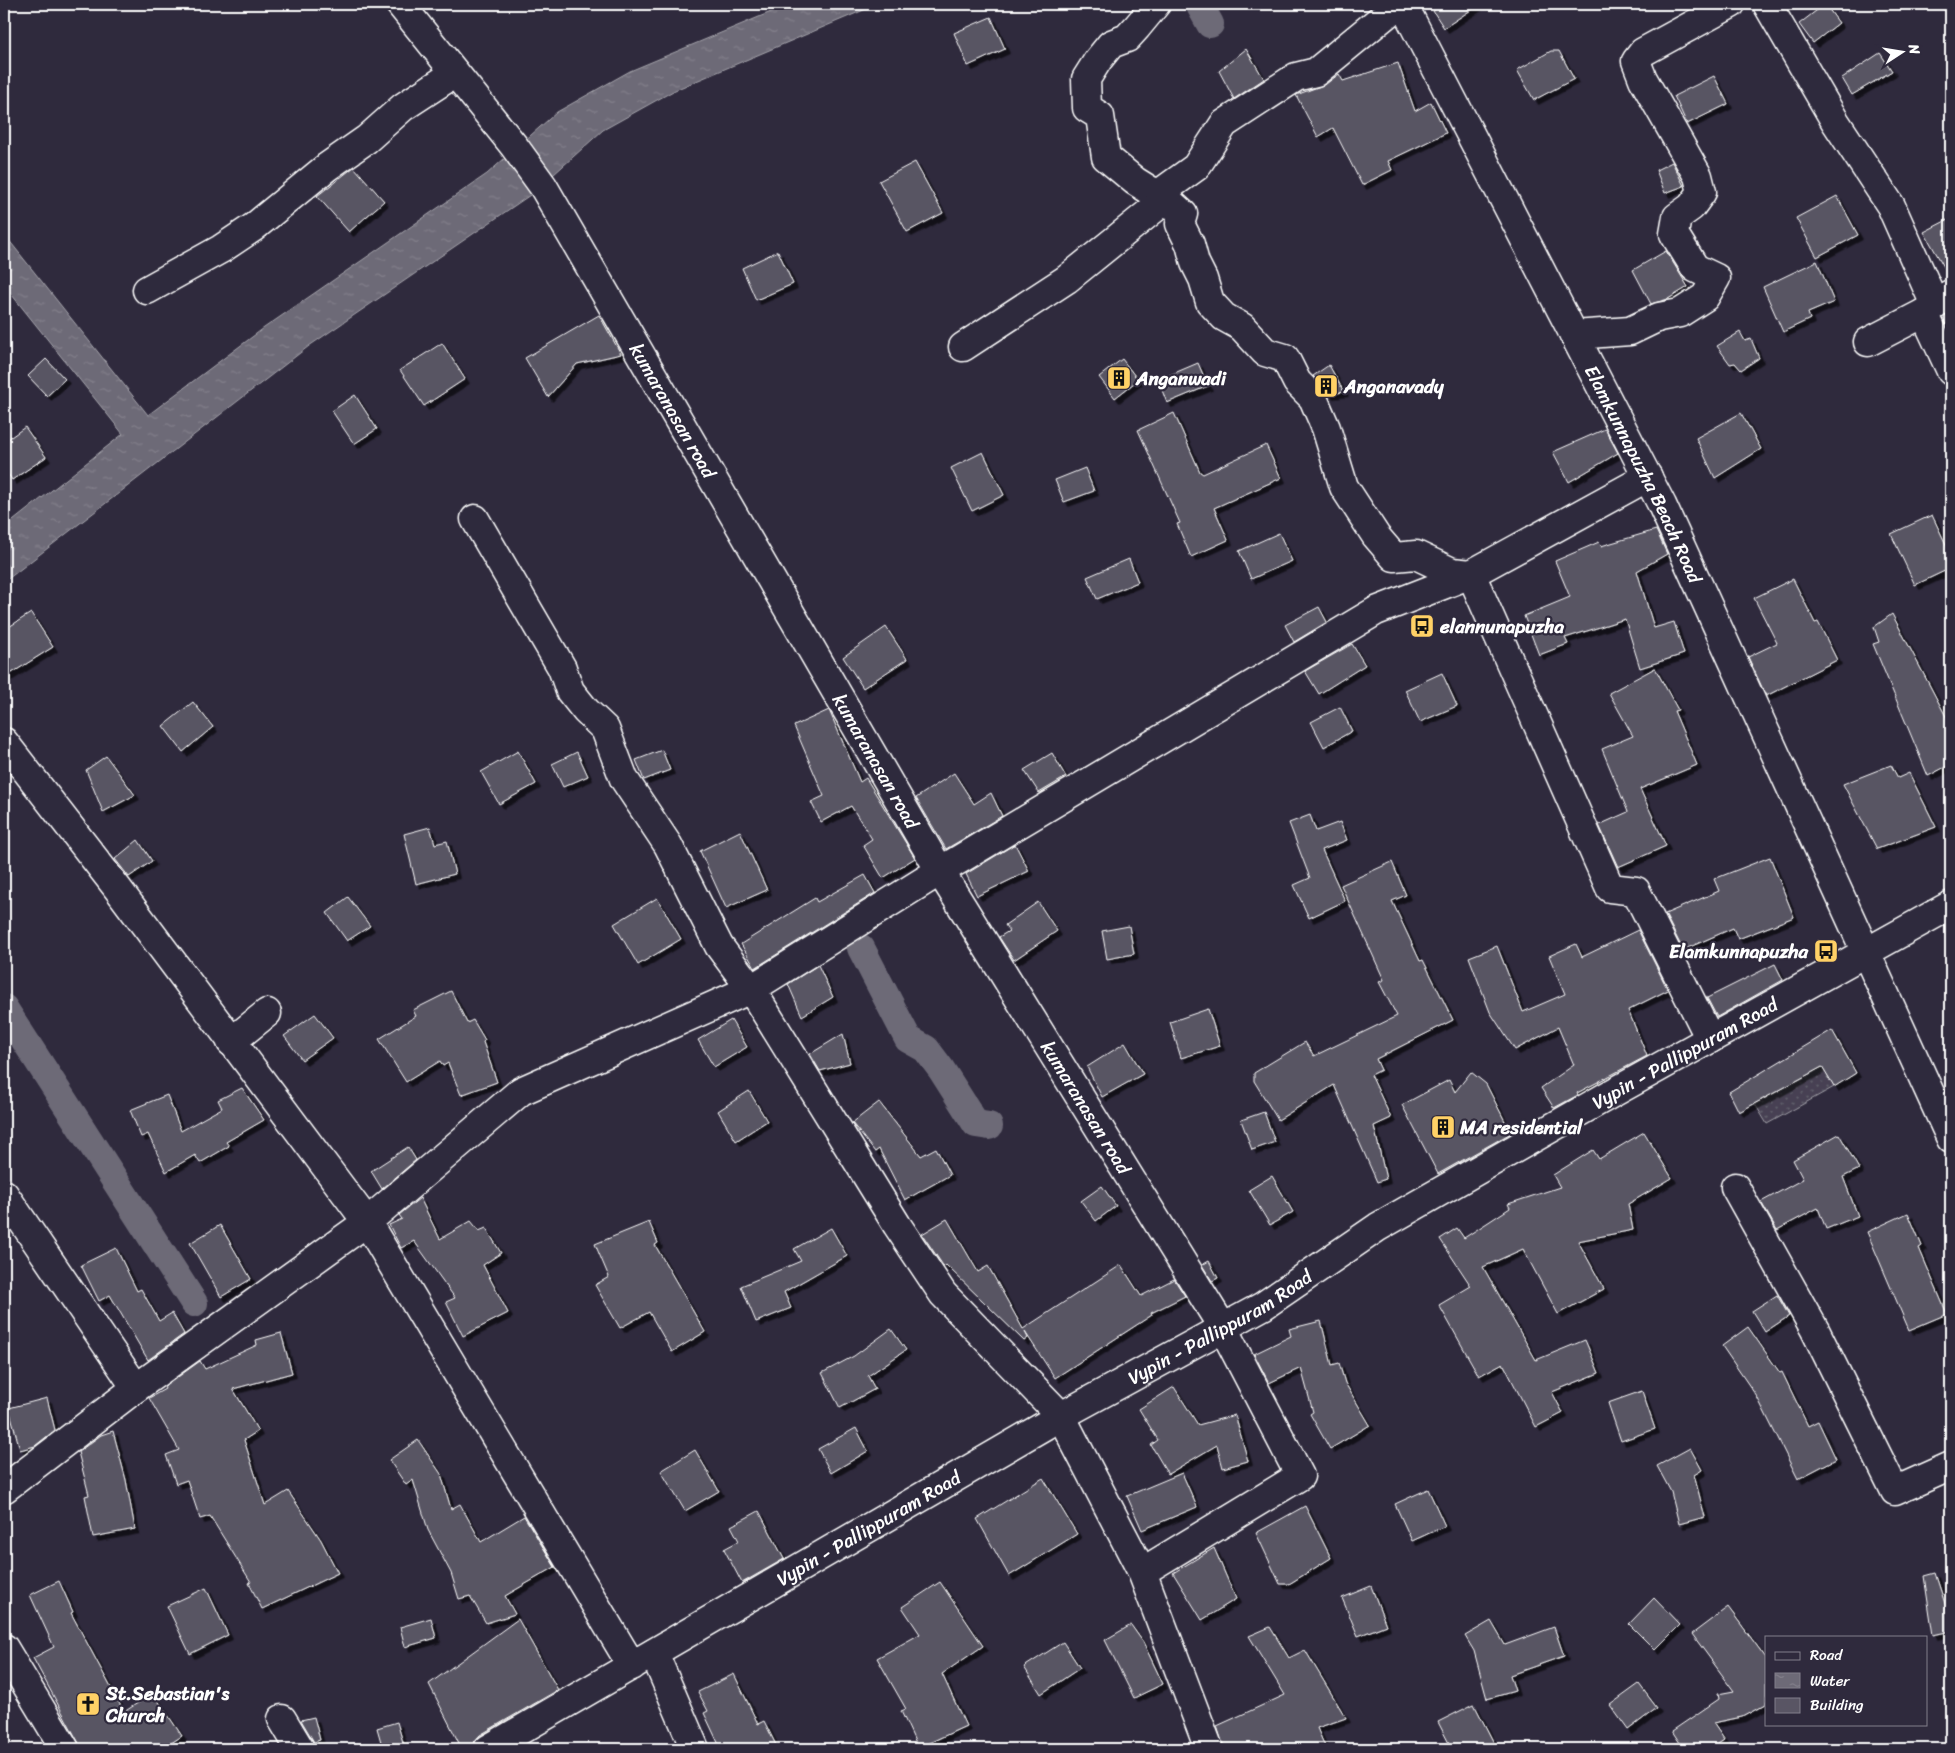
<svg xmlns="http://www.w3.org/2000/svg" width="1955" height="1753" font-family="Sriracha,sans-serif">
<defs>
<pattern id="park-dots" width="8" height="8" patternUnits="userSpaceOnUse" patternTransform="scale(1.25)"><rect width="8" height="8" fill="#464152"/><path d="M2 2h.1M6 6h.1" fill="none" stroke="#625e6c" stroke-width="1.8" stroke-linecap="round"/></pattern>
<pattern id="water-ripples" width="26" height="14" patternUnits="userSpaceOnUse" patternTransform="scale(1.25)"><rect width="26" height="14" fill="#6d6a77"/><path d="M2 4q2-2 4 0t4 0M15 11q2-2 4 0t4 0" fill="none" stroke="#83808b"/></pattern>
<filter id="shadow"><feDropShadow dx="4.5" dy="4.5" stdDeviation="0" flood-color="#0009"/></filter>
</defs>
<rect width="100%" height="100%" fill="#2f2a3d"/>
<filter id="ink" filterUnits="userSpaceOnUse"><feTurbulence type="fractalNoise" baseFrequency=".02" numOctaves="2"/><feDisplacementMap in="SourceGraphic" scale="10" xChannelSelector="R" yChannelSelector="G"/><feConvolveMatrix kernelMatrix="1 2 1 2 8 2 1 2 1" color-interpolation-filters="sRGB"/></filter>
<g filter="url(#ink)">
<!-- park -->
<polygon fill="url(#park-dots)" stroke="#a2a0a8" points="1822,1067 1834,1087 1767,1124 1755,1104"/>
<!-- water -->
<polygon fill="url(#water-ripples)" stroke="#a7a6ad" points="790,4 878,4 675,90 603,130 533,193 309,346 4,582 4,528 123,434 4,285 4,234 148,415 264,328 487,174 557,112 630,71"/>
<g fill="none" stroke-linecap="round" stroke-linejoin="round">
<!-- canal -->
<g stroke="#6d6a77" stroke-width="28">
<polyline points="1199,4 1210,24"/>
<polyline points="861,948 908,1039 926,1049 941,1069 976,1124 989,1126"/>
<polyline points="4,1008 194,1303"/>
</g>
</g>
<!-- building -->
<g fill="#595564" stroke="#fff" filter="url(#shadow)">
<polygon points="1444,4 1480,4 1444,28 1433,11"/>
<polygon points="1825,4 1839,23 1813,43 1799,24"/>
<polygon points="991,17 1005,49 968,66 954,33"/>
<polygon points="1246,49 1264,79 1234,99 1219,71"/>
<polygon points="1551,51 1559,51 1574,79 1534,100 1517,70"/>
<polygon points="1880,53 1892,71 1852,95 1842,78"/>
<polygon points="1398,63 1415,111 1431,102 1446,133 1388,161 1392,170 1362,185 1333,128 1318,137 1296,95 1326,84 1339,74 1343,81"/>
<polygon points="1714,76 1728,104 1687,124 1674,96"/>
<polygon points="915,162 943,213 907,232 879,181"/>
<polygon points="1672,162 1684,186 1665,193 1656,170"/>
<polygon points="354,167 384,201 349,232 317,196"/>
<polygon points="1837,196 1858,235 1817,257 1796,218"/>
<polygon points="1951,218 1951,279 1924,232"/>
<polygon points="778,251 793,284 756,300 742,268"/>
<polygon points="1666,251 1688,287 1668,299 1651,304 1633,270"/>
<polygon points="1817,261 1834,302 1808,313 1810,319 1783,332 1763,287"/>
<polygon points="599,315 621,354 577,364 548,397 525,358"/>
<polygon points="1740,332 1745,341 1751,339 1759,358 1741,370 1735,363 1730,364 1717,346"/>
<polygon points="442,343 465,379 424,406 400,370"/>
<polygon points="46,359 65,379 47,396 28,376"/>
<polygon points="1122,359 1138,380 1115,398 1099,377"/>
<polygon points="1198,363 1208,386 1167,403 1158,380"/>
<polygon points="1329,365 1344,392 1329,394 1313,376"/>
<polygon points="355,395 377,429 354,444 332,411"/>
<polygon points="1174,413 1200,472 1203,474 1266,445 1281,478 1214,508 1228,540 1191,557 1177,524 1180,523 1138,430"/>
<polygon points="1741,413 1761,449 1715,478 1696,438"/>
<polygon points="25,427 46,457 12,480 4,468 4,442"/>
<polygon points="1605,429 1618,453 1569,482 1553,452"/>
<polygon points="983,452 1004,495 972,511 951,468"/>
<polygon points="1085,468 1094,491 1064,502 1055,480"/>
<polygon points="1932,515 1951,555 1951,568 1915,585 1891,534"/>
<polygon points="1656,530 1667,554 1637,571 1654,628 1674,622 1684,654 1640,668 1625,619 1565,638 1568,644 1539,655 1524,616 1570,597 1555,561 1599,542 1601,546"/>
<polygon points="1279,533 1292,561 1251,579 1239,551"/>
<polygon points="1129,559 1138,582 1097,599 1087,577"/>
<polygon points="1793,579 1815,623 1818,622 1837,660 1766,696 1748,657 1777,643 1754,598"/>
<polygon points="1319,607 1327,622 1294,642 1285,625"/>
<polygon points="31,613 53,647 4,678 4,630"/>
<polygon points="1892,614 1951,726 1951,764 1928,776 1873,644 1879,642 1874,627"/>
<polygon points="886,627 907,659 863,688 843,657"/>
<polygon points="1352,644 1365,665 1319,694 1305,671"/>
<polygon points="1655,668 1678,710 1674,711 1697,765 1640,789 1666,846 1618,867 1599,825 1628,812 1602,749 1633,736 1609,693"/>
<polygon points="1442,673 1457,706 1420,722 1405,690"/>
<polygon points="193,702 213,727 183,752 163,726"/>
<polygon points="1340,707 1352,731 1324,747 1311,722"/>
<polygon points="829,710 860,782 866,778 915,858 883,878 863,845 872,839 851,806 821,822 811,802 824,796 794,726"/>
<polygon points="662,750 670,770 644,780 636,760"/>
<polygon points="518,751 536,784 499,804 481,772"/>
<polygon points="577,752 588,776 563,787 552,764"/>
<polygon points="1052,753 1066,777 1039,793 1024,770"/>
<polygon points="106,756 135,795 103,812 86,770"/>
<polygon points="1891,765 1898,778 1909,773 1936,827 1877,849 1843,784"/>
<polygon points="954,773 974,804 991,793 1002,816 946,849 916,798"/>
<polygon points="1310,815 1316,831 1340,822 1347,840 1322,850 1345,901 1309,918 1294,885 1310,878 1289,823"/>
<polygon points="430,827 435,844 447,841 455,874 416,884 404,834"/>
<polygon points="740,831 767,890 726,908 700,851"/>
<polygon points="138,840 152,861 129,877 115,859"/>
<polygon points="1015,844 1029,871 977,896 966,874"/>
<polygon points="1770,857 1794,917 1738,939 1733,928 1683,950 1665,914 1719,891 1714,879"/>
<polygon points="1392,862 1406,895 1392,901 1420,961 1423,960 1453,1020 1376,1059 1381,1070 1371,1075 1391,1118 1374,1126 1386,1179 1377,1182 1334,1085 1278,1120 1254,1081 1254,1073 1305,1042 1314,1056 1397,1016 1379,982 1384,980 1341,885"/>
<polygon points="865,875 875,893 755,968 741,944 815,898 817,902"/>
<polygon points="348,897 370,926 347,941 327,913"/>
<polygon points="657,898 681,939 638,965 614,924"/>
<polygon points="1038,902 1057,931 1014,960 999,937 1009,931 1005,925"/>
<polygon points="1129,926 1134,954 1107,959 1102,931"/>
<polygon points="1638,930 1668,990 1628,1010 1647,1056 1577,1093 1578,1095 1554,1108 1541,1088 1574,1065 1558,1027 1515,1050 1490,1012 1469,957 1497,946 1523,1012 1565,994 1549,956 1576,944 1582,957"/>
<polygon points="1775,964 1783,980 1717,1017 1707,998"/>
<polygon points="818,965 833,997 802,1016 788,984"/>
<polygon points="451,991 467,1023 473,1020 485,1040 483,1042 497,1082 461,1095 448,1063 443,1066 440,1061 406,1082 379,1039 416,1016 413,1010"/>
<polygon points="1208,1009 1220,1046 1181,1058 1170,1022"/>
<polygon points="315,1014 333,1038 302,1060 284,1036"/>
<polygon points="731,1020 747,1047 714,1067 698,1040"/>
<polygon points="1832,1030 1856,1073 1834,1087 1822,1067 1739,1112 1729,1092"/>
<polygon points="843,1034 850,1063 820,1071 810,1054"/>
<polygon points="1125,1043 1143,1074 1102,1097 1087,1067"/>
<polygon points="1471,1072 1486,1084 1511,1133 1438,1174 1402,1105 1449,1080 1455,1092"/>
<polygon points="242,1088 264,1120 226,1142 229,1146 200,1163 195,1155 166,1172 148,1134 141,1137 130,1110 167,1095 181,1131 222,1108 218,1100"/>
<polygon points="749,1091 767,1121 736,1141 718,1111"/>
<polygon points="879,1102 921,1156 936,1148 950,1175 905,1200 879,1149 875,1152 852,1123"/>
<polygon points="1264,1112 1275,1142 1252,1150 1241,1120"/>
<polygon points="1644,1132 1672,1178 1628,1204 1633,1230 1578,1241 1604,1289 1558,1314 1523,1249 1483,1267 1536,1360 1585,1340 1599,1373 1552,1392 1563,1413 1536,1427 1503,1363 1479,1376 1439,1305 1471,1286 1440,1239 1457,1228 1464,1238 1510,1208 1508,1204 1560,1187 1553,1175 1593,1150 1599,1159"/>
<polygon points="1839,1134 1859,1169 1843,1177 1858,1216 1826,1229 1818,1208 1777,1230 1761,1202 1803,1179 1793,1160"/>
<polygon points="408,1147 416,1160 382,1189 371,1171"/>
<polygon points="1272,1176 1293,1212 1270,1225 1249,1190"/>
<polygon points="1102,1186 1116,1206 1096,1221 1081,1201"/>
<polygon points="420,1198 440,1239 471,1221 479,1231 486,1228 501,1253 483,1265 508,1313 463,1336 446,1302 455,1298 414,1241 401,1248 389,1225 402,1219 399,1215"/>
<polygon points="1908,1213 1922,1246 1919,1248 1947,1314 1909,1330 1867,1232"/>
<polygon points="947,1219 978,1272 988,1266 1023,1329 1121,1265 1141,1296 1174,1279 1185,1296 1151,1313 1152,1315 1055,1378 1025,1332 1028,1338 1024,1341 946,1265 944,1267 922,1234"/>
<polygon points="649,1222 658,1243 655,1245 705,1332 672,1352 649,1312 620,1328 595,1285 609,1277 595,1244"/>
<polygon points="220,1225 251,1279 221,1297 190,1243"/>
<polygon points="831,1228 847,1256 784,1292 791,1308 756,1322 741,1286 801,1261 794,1249"/>
<polygon points="116,1248 137,1291 141,1289 159,1321 172,1313 184,1334 148,1360 110,1295 99,1301 81,1265"/>
<polygon points="1209,1261 1218,1278 1212,1281 1202,1265"/>
<polygon points="1777,1295 1789,1316 1765,1332 1752,1311"/>
<polygon points="1321,1321 1332,1365 1339,1363 1345,1383 1370,1425 1330,1449 1310,1414 1313,1412 1301,1368 1269,1383 1254,1354 1291,1336 1289,1329"/>
<polygon points="1748,1327 1780,1373 1782,1372 1808,1426 1818,1421 1836,1459 1798,1479 1757,1397 1722,1346"/>
<polygon points="891,1329 906,1350 868,1376 875,1389 840,1408 822,1373 854,1356"/>
<polygon points="281,1333 292,1373 233,1389 258,1431 244,1440 265,1505 288,1491 321,1540 338,1573 262,1609 249,1583 251,1582 210,1516 200,1519 187,1480 176,1484 166,1455 179,1450 149,1398 165,1389 164,1387 200,1361 205,1369 257,1345 256,1340"/>
<polygon points="1174,1387 1198,1425 1235,1415 1248,1461 1223,1468 1217,1445 1168,1474 1151,1445 1158,1440 1139,1409"/>
<polygon points="1642,1391 1655,1429 1621,1441 1608,1403"/>
<polygon points="47,1398 55,1430 35,1446 20,1450 9,1408"/>
<polygon points="856,1428 868,1451 831,1473 818,1449"/>
<polygon points="113,1431 126,1480 135,1529 93,1537 85,1496 89,1495 78,1452 101,1435"/>
<polygon points="418,1440 441,1474 451,1509 460,1504 481,1542 524,1516 555,1567 505,1596 515,1614 486,1623 470,1596 459,1599 451,1573 428,1530 413,1480 406,1485 389,1460"/>
<polygon points="1690,1448 1702,1470 1694,1475 1705,1517 1679,1524 1671,1492 1657,1466"/>
<polygon points="695,1450 719,1491 685,1511 661,1471"/>
<polygon points="1182,1473 1197,1507 1142,1530 1127,1496"/>
<polygon points="1043,1478 1077,1534 1009,1576 977,1519"/>
<polygon points="1428,1489 1445,1526 1412,1541 1395,1504"/>
<polygon points="1305,1506 1331,1558 1289,1584 1280,1584 1256,1533"/>
<polygon points="759,1511 784,1559 742,1583 724,1549 739,1541 731,1526"/>
<polygon points="1214,1548 1236,1599 1202,1620 1173,1573"/>
<polygon points="1935,1573 1951,1622 1951,1631 1933,1635 1924,1576"/>
<polygon points="59,1581 73,1612 71,1613 124,1712 153,1693 182,1736 162,1749 82,1749 33,1658 54,1647 30,1595"/>
<polygon points="940,1582 983,1646 942,1674 966,1726 918,1748 901,1711 906,1709 877,1658 920,1634 902,1607"/>
<polygon points="1371,1586 1386,1625 1358,1636 1342,1598"/>
<polygon points="206,1588 228,1635 190,1654 167,1606"/>
<polygon points="1654,1598 1680,1625 1655,1650 1629,1624"/>
<polygon points="1728,1607 1766,1658 1766,1704 1742,1717 1713,1723 1724,1739 1709,1749 1684,1749 1672,1731 1719,1699 1718,1694 1734,1691 1692,1634"/>
<polygon points="431,1618 436,1638 405,1647 400,1627"/>
<polygon points="518,1619 558,1690 480,1735 468,1749 462,1749 429,1684"/>
<polygon points="1491,1621 1505,1645 1554,1627 1564,1656 1510,1675 1515,1691 1487,1699 1474,1651 1465,1636"/>
<polygon points="1131,1625 1143,1642 1163,1684 1134,1698 1105,1640"/>
<polygon points="1270,1627 1289,1658 1305,1650 1346,1718 1317,1728 1326,1749 1224,1749 1217,1726 1285,1695 1249,1636"/>
<polygon points="1063,1642 1080,1668 1041,1694 1024,1667"/>
<polygon points="734,1674 758,1724 764,1721 778,1749 721,1749 704,1713 708,1711 698,1692"/>
<polygon points="1639,1684 1657,1708 1628,1730 1610,1705"/>
<polygon points="1474,1704 1497,1749 1452,1749 1438,1722"/>
<polygon points="314,1717 320,1740 314,1742 301,1720"/>
<polygon points="397,1722 405,1749 383,1749 377,1728"/>
</g>
<g fill="none" stroke-linecap="round" stroke-linejoin="round">
<defs>
<g id="minor">
<path id="s1" d="M400 4 514 146 543 186 940 871 1223 1328 1300 1476 1142 1572 1209 1749"/>
<polyline points="1156,4 1137,27 1127,38 1111,44 1098,60 1086,79 1087,108 1100,116 1106,157 1135,181 1151,191 1160,193 1183,214 1180,224 1190,244 1195,263 1203,279 1210,302 1224,317 1242,327 1265,352 1285,358 1297,382 1313,398 1326,428 1344,487 1376,536 1394,557 1416,555 1452,572 1471,574 1610,888 1636,891 1710,1039"/>
<polyline points="1767,4 1835,121 1891,206 1935,305"/>
<polyline points="1160,193 1196,167 1224,124 1296,77 1316,72 1399,4"/>
<polyline points="147,290 221,249 254,227 327,167 367,139 403,107 455,73"/>
<polyline points="1924,313 1951,371"/>
<polyline points="1574,335 1630,331 1659,317 1680,313 1705,297 1716,278 1695,268 1674,234 1677,217 1691,207 1702,192 1698,176 1643,79 1636,61 1643,52 1731,4"/>
<polyline points="1868,342 1924,313 1950,294"/>
<polyline points="963,347 1067,279 1166,199"/>
<polyline points="475,519 562,668 570,691 586,711 605,729 624,779 668,845 719,946 751,989 897,1225 943,1294 1061,1416 1142,1572"/>
<polyline points="4,742 118,889 367,1222 136,1388 4,1489"/>
<polyline points="231,1042 267,1013"/>
<polyline points="1735,1187 1815,1330 1895,1491 1951,1466"/>
<polyline points="4,1194 136,1388"/>
<polyline points="4,1648 65,1749"/>
<polyline points="654,1653 695,1749"/>
<polyline points="632,1666 367,1222 521,1091 751,989 940,871 1376,611 1471,574 1648,477"/>
<polyline points="282,1719 300,1749"/>
</g>
<g id="secondary">
<path id="s2" d="M1403 4 1662 505 1951 1139"/>
</g>
<g id="primary">
<path id="s3" d="M488 1749 1061 1416 1263 1306 1378 1227 1609 1095 1951 905"/>
</g>
</defs>
<!-- minor casing -->
<use href="#minor" stroke="#fff" stroke-width="31"/>
<!-- secondary casing -->
<use href="#secondary" stroke="#fff" stroke-width="31"/>
<!-- primary casing -->
<use href="#primary" stroke="#fff" stroke-width="31"/>
<!-- minor -->
<use href="#minor" stroke="#2f2a3d" stroke-width="28"/>
<!-- secondary -->
<use href="#secondary" stroke="#2f2a3d" stroke-width="28"/>
<!-- primary -->
<use href="#primary" stroke="#2f2a3d" stroke-width="28"/>
</g>
</g>
<!-- icons -->
<defs>
<symbol id="building-square" viewBox="-11 -11 22 22"><rect x="-9" y="-9" width="18" height="18" rx="4" fill="#ffd166" stroke="#2f2a3d"/><path d="M-4-6H4V6H1V3H-1V6H-4ZM-2.5-4.3h1.7v1.8h-1.7ZM.8-4.3h1.7v1.8H.8ZM-2.5-1h1.7V.8h-1.7ZM.8-1h1.7V.8H.8Z" fill="#111"/></symbol>
<symbol id="bus-square" viewBox="-11 -11 22 22"><rect x="-9" y="-9" width="18" height="18" rx="4" fill="#ffd166" stroke="#2f2a3d"/><path d="M-5-6H5V4H4V6H2V4H-2V6H-4V4H-5ZM-3.5-4V0h7V-4ZM-3.5 1.2v1.5H-2V1.2ZM2 1.2v1.5H3.5V1.2Z" fill="#111"/></symbol>
<symbol id="church-square" viewBox="-11 -11 22 22"><rect x="-9" y="-9" width="18" height="18" rx="4" fill="#ffd166" stroke="#2f2a3d"/><path d="M-1.2-6h2.4v3.5h3.3v2.4h-3.3V6h-2.4V-.1h-3.3v-2.4h3.3Z" fill="#111"/></symbol>
</defs>
<g fill-rule="evenodd">
<use href="#building-square" x="1105" y="364" width="28" height="28"/>
<use href="#building-square" x="1312" y="372" width="28" height="28"/>
<use href="#bus-square" x="1408" y="612" width="28" height="28"/>
<use href="#bus-square" x="1812" y="937" width="28" height="28"/>
<use href="#building-square" x="1429" y="1113" width="28" height="28"/>
<use href="#church-square" x="74" y="1690" width="28" height="28"/>
</g>
<g text-anchor="middle" stroke-width="4.5" stroke-linejoin="round" paint-order="stroke">
<!-- poi labels -->
<g font-size="19" font-weight="bold" fill="#fff" stroke="#2f2a3d" text-anchor="start">
<text x="1136" y="385">Anganwadi</text>
<text x="1344" y="393">Anganavady</text>
<text x="1440" y="633">elannunapuzha</text>
<text x="1808" y="958" text-anchor="end">Elamkunnapuzha</text>
<text x="1460" y="1134">MA residential</text>
<text x="106" y="1700">St.Sebastian's<tspan x="106" dy="22">Church</tspan></text>
</g>
<!-- street labels -->
<g font-size="19" fill="#fff" stroke="#2f2a3d">
<text dy="7" stroke="none"><textPath href="#s1" startOffset="491">kumaranasan road</textPath></text>
<text dy="7" stroke="none"><textPath href="#s2" startOffset="528">Elamkunnapuzha Beach Road</textPath></text>
<text dy="7" stroke="none"><textPath href="#s1" startOffset="896">kumaranasan road</textPath></text>
<text dy="7" stroke="none"><textPath href="#s3" startOffset="1385">Vypin - Pallippuram Road</textPath></text>
<text dy="7" stroke="none"><textPath href="#s1" startOffset="1301">kumaranasan road</textPath></text>
<text dy="7" stroke="none"><textPath href="#s3" startOffset="845">Vypin - Pallippuram Road</textPath></text>
<text dy="7" stroke="none"><textPath href="#s3" startOffset="440">Vypin - Pallippuram Road</textPath></text>
</g>
</g>
<!-- margin -->
<rect width="1955" height="1753" fill="none" stroke="#2f2a3d" stroke-width="20"/>
<rect x="10" y="10" width="1935" height="1733" fill="none" stroke="#fff" stroke-width="2" filter="url(#ink)"/>
<!-- legend -->
<rect x="1765" y="1636" width="162" height="90" fill="#2f2a3d" stroke="#827f8b"/>
<rect x="1775" y="1652" width="25" height="8" fill="#2f2a3d" stroke="#827f8b"/>
<text x="1810" y="1660" font-size="15" fill="#ffffff">Road</text>
<rect x="1775" y="1673" width="25" height="15" fill="url(#water-ripples)" stroke="#827f8b"/>
<text x="1810" y="1686" font-size="15" fill="#ffffff">Water</text>
<rect x="1775" y="1698" width="25" height="15" fill="#595564" stroke="#827f8b"/>
<text x="1810" y="1710" font-size="15" fill="#ffffff">Building</text>
<!-- north arrow -->
<g transform="translate(1902 52) rotate(78)" stroke="#2f2a3d" stroke-width="4" paint-order="stroke">
<path d="M0-4L9 19L0 12L-9 19Z" fill="#ffffff"/>
<text y="-8" font-size="14" font-weight="bold" text-anchor="middle" fill="#ffffff">N</text>
</g>
</svg>
